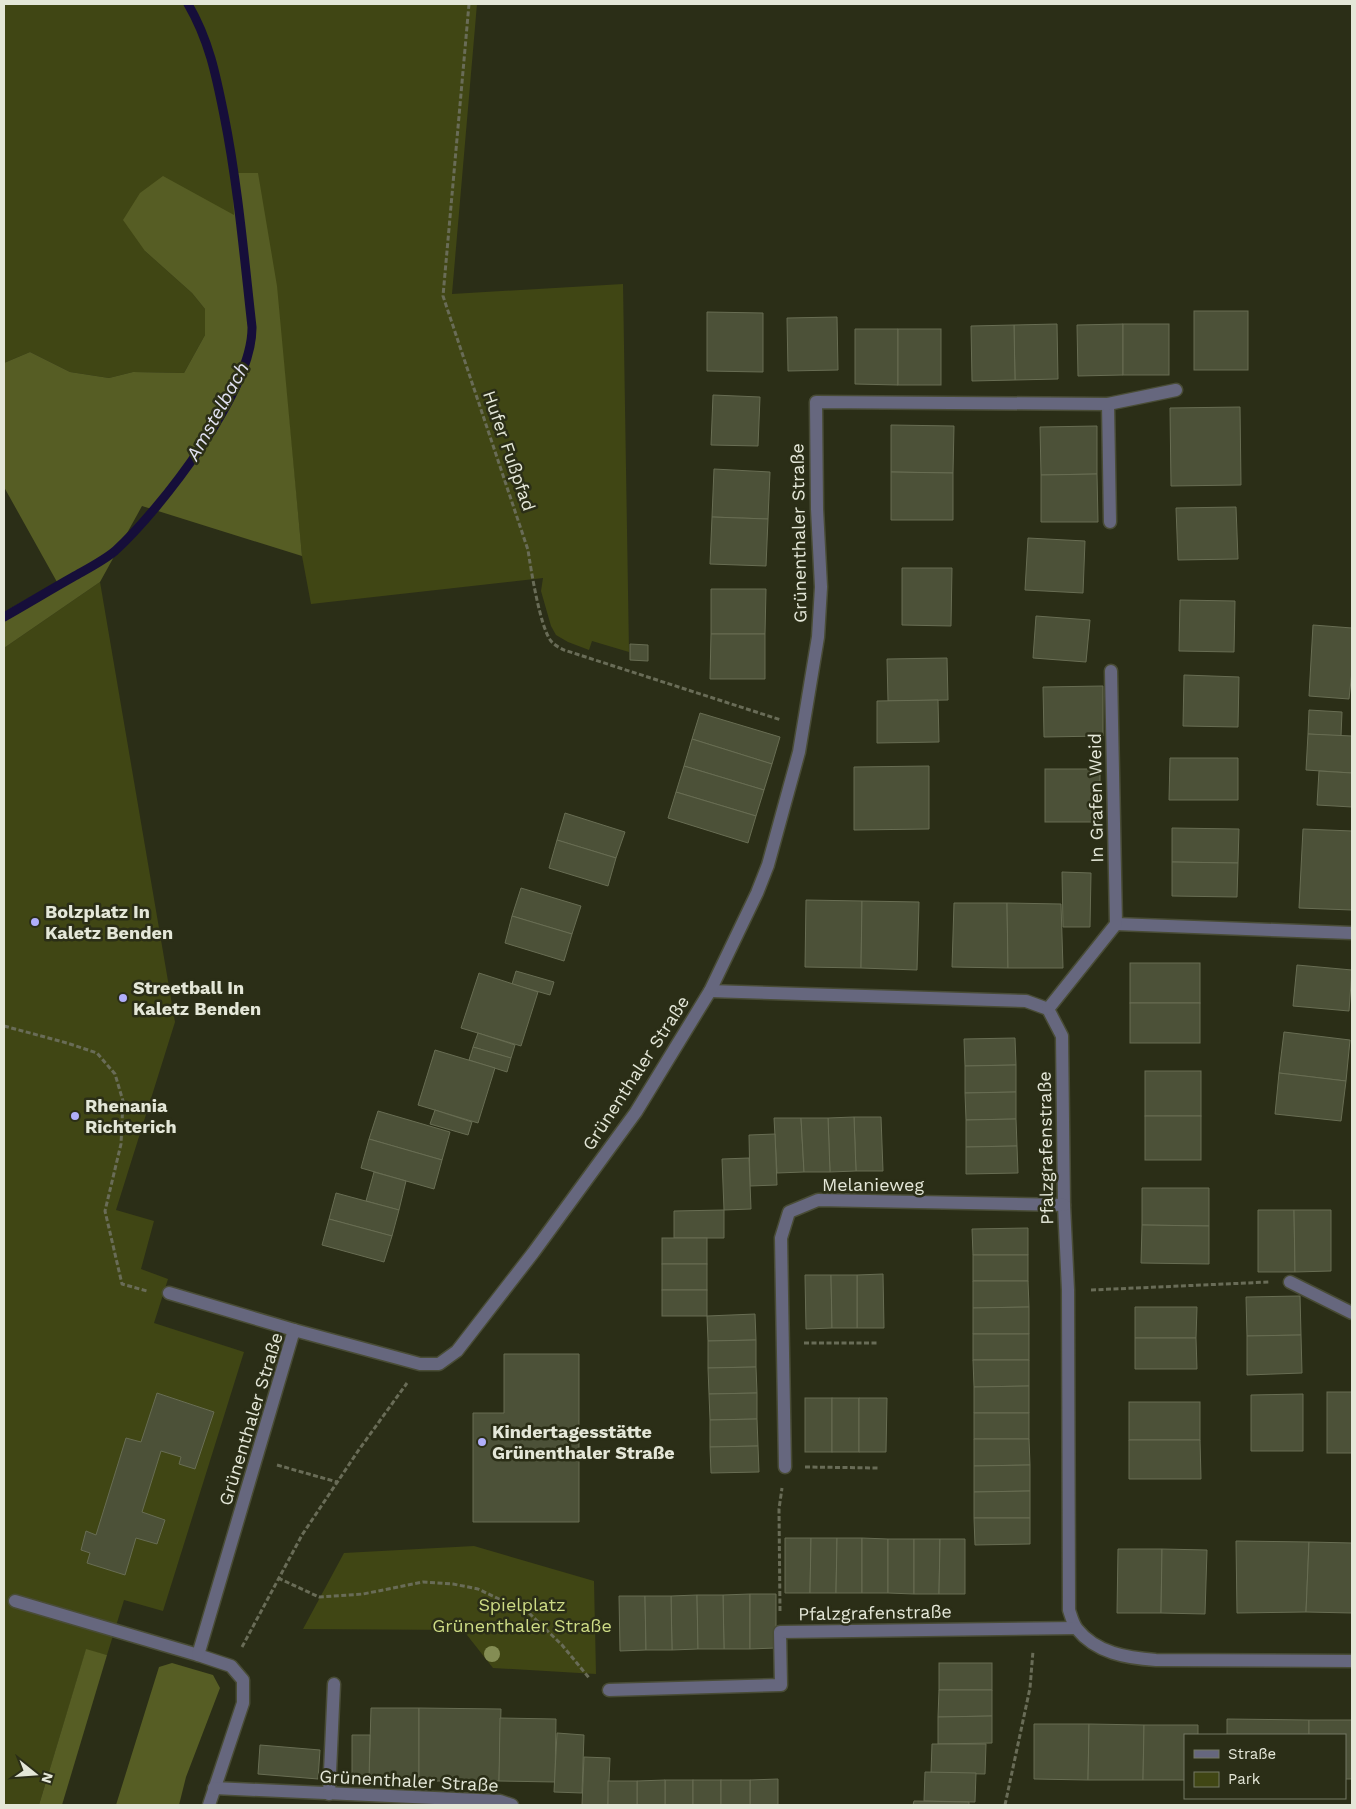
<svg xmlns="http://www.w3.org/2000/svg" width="1356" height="1809" font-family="'Work Sans',sans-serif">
<rect width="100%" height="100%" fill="#2b2e17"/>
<!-- green -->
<g fill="#404614">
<polygon points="4,4 477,4 452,294 623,284 629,652 592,641 589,650 568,642 556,635 551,626 541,591 543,578 311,604 302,556 284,369 235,215 145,251 192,293 205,309 205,335 184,373 133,372 109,378 70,372 30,352 4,363"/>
<polygon points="100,582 175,1022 116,1210 154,1221 141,1269 168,1279 154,1323 244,1352 163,1611 124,1600 107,1655 86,1650 39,1805 4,1805 4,648"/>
<polygon points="474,1546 594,1581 596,1674 493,1668 463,1630 303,1629 344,1553"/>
</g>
<!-- forest -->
<g fill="#565d24">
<polygon points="232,173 258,173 277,286 302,556 142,506 100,582 4,648 4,612 57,582 4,487 4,363 30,352 70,372 109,378 133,372 184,373 205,335 205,309 192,293 145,251 123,220 140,193 163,176 234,215"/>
<polygon points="86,1649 107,1655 62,1805 39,1805"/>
<polygon points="172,1663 213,1675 220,1688 186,1777 179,1805 116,1805 159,1667"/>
</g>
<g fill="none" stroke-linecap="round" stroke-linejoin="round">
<!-- stream -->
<path stroke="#160e3a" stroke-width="9" d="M4 617C27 604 50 590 73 577 87 569 103 561 115 551 161 509 253 390 252 327 244 256 238 185 224 115 216 75 209 40 188 4"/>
</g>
<!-- building -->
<g fill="#4c5138" stroke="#686d53">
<rect x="1194" y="311" width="54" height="59"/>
<polygon points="707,312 763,313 763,372 707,371"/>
<polygon points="837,317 838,370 788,371 787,318"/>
<polygon points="1057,324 1058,379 1015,380 1014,325"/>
<polygon points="1123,324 1123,375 1078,376 1077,325"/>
<rect x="1123" y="324" width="46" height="51"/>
<polygon points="1014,325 1015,380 972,381 971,326"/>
<polygon points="855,329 898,329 898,385 855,384"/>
<rect x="898" y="329" width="43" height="56"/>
<polygon points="713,395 760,397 758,446 711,445"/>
<polygon points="1240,407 1241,485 1171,486 1170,408"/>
<polygon points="891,425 954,426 953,473 891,472"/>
<polygon points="1097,426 1097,474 1041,475 1040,427"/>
<polygon points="714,469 770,472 768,519 712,517"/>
<polygon points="891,472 953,473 953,520 891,520"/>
<polygon points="1097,474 1098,522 1041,522 1041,475"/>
<polygon points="1236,507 1238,559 1178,560 1176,508"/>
<polygon points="712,517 768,519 766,566 710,564"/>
<polygon points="1028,538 1085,541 1083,593 1025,590"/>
<polygon points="902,568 952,568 951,626 902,625"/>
<polygon points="711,589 766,589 765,634 711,634"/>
<polygon points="1180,600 1235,601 1234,652 1179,651"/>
<polygon points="1036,616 1090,620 1086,662 1033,658"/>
<polygon points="1313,625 1352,628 1352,671 1349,699 1309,696"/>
<polygon points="711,634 765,634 765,679 710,679"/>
<polygon points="630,644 648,645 648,661 630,660"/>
<polygon points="947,658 948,700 888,701 887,659"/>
<polygon points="1184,675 1239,677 1238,727 1183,726"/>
<polygon points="1103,686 1103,736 1044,737 1043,687"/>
<polygon points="938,700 939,742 877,743 877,701"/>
<polygon points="1309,710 1342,712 1341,736 1308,734"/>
<polygon points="700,713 780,737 772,764 692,739"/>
<polygon points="1308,734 1352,736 1352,773 1306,770"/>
<polygon points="692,739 772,764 764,790 684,766"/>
<polygon points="1170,758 1238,758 1238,800 1169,800"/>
<polygon points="684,766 764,790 756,816 676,792"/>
<polygon points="929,766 929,829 854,830 854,767"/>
<rect x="1045" y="769" width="55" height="53"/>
<polygon points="1319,771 1352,773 1352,807 1317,805"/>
<polygon points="676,792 756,816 748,843 668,818"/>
<polygon points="565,813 625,832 616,858 557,840"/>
<polygon points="1172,828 1239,829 1238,863 1172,862"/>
<polygon points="1303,829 1352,831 1352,910 1299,908"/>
<polygon points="557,840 616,858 608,886 549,868"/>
<polygon points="1172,862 1238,863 1237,897 1172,896"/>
<polygon points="1062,872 1091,873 1090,927 1063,927"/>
<polygon points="521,888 581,906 572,934 512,916"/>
<polygon points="806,900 862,901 861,968 805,967"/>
<polygon points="862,901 919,902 917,970 861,968"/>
<polygon points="954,903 1007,903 1008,968 952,967"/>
<polygon points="1007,903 1061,904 1063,968 1008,968"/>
<polygon points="512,916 572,934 564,961 505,943"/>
<rect x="1130" y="963" width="70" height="40"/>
<polygon points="1297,965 1352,970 1349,1011 1293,1006"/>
<polygon points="516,971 554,982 550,995 512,984"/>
<polygon points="479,973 538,992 521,1046 461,1028"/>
<rect x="1130" y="1003" width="70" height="40"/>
<polygon points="1284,1032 1350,1040 1346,1081 1279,1073"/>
<polygon points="478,1033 515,1045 511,1058 473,1047"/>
<polygon points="1015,1038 1016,1065 965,1066 964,1039"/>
<polygon points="473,1047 511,1058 507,1072 469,1060"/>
<polygon points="435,1050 495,1068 478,1123 418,1105"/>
<polygon points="1016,1065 1016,1092 965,1093 965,1066"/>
<rect x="1145" y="1071" width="56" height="45"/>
<polygon points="1279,1073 1346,1081 1341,1121 1275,1114"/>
<polygon points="1016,1092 1016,1119 966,1120 965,1093"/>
<polygon points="435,1110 472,1122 468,1135 430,1124"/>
<polygon points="378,1111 450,1132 442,1160 369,1139"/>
<rect x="1145" y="1116" width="56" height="44"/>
<polygon points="854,1117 881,1117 883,1171 856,1171"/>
<polygon points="854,1117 856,1171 830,1172 828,1118"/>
<polygon points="774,1118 801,1118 804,1172 777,1173"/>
<polygon points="801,1118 828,1118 830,1172 804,1172"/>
<polygon points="1016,1119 1017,1146 966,1147 966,1120"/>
<polygon points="775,1134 777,1185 750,1186 749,1135"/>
<polygon points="369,1139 442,1160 434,1189 361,1168"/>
<polygon points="1017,1146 1018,1173 966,1174 966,1147"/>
<polygon points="749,1158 751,1209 724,1210 722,1159"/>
<polygon points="374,1172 406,1181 399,1210 366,1201"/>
<polygon points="1142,1188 1209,1188 1209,1226 1142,1225"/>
<polygon points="336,1193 399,1210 392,1236 329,1219"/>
<polygon points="724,1210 724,1238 674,1238 674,1211"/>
<polygon points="1258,1210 1294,1210 1295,1272 1258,1272"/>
<polygon points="1294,1210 1331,1210 1331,1271 1295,1272"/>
<polygon points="329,1219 392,1236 384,1262 322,1245"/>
<polygon points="1142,1225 1209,1226 1209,1264 1141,1263"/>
<polygon points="1028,1228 1028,1255 973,1255 972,1229"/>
<rect x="662" y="1238" width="45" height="26"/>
<rect x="973" y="1255" width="55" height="26"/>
<rect x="662" y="1264" width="45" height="26"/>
<polygon points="883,1274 884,1328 857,1328 857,1275"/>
<polygon points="805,1275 831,1275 832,1328 806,1329"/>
<polygon points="831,1275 857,1275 857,1328 832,1328"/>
<polygon points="973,1281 1028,1281 1029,1307 973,1308"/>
<rect x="662" y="1290" width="45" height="26"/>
<polygon points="1300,1296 1301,1335 1247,1336 1246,1297"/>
<polygon points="1029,1307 1029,1334 973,1334 973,1308"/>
<polygon points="1135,1307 1197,1307 1196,1338 1135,1338"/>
<polygon points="755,1314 756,1340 708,1341 707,1316"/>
<rect x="973" y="1334" width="56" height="26"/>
<polygon points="1301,1335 1302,1373 1247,1375 1247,1336"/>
<polygon points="1135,1338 1196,1338 1197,1369 1135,1369"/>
<polygon points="756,1340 756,1367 708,1368 708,1341"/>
<polygon points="504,1354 579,1354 579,1522 473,1522 473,1413 504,1413"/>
<polygon points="973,1360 1029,1360 1029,1386 974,1387"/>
<polygon points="756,1367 757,1393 709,1394 708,1368"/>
<polygon points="1029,1386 1029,1413 974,1413 974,1387"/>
<rect x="1327" y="1392" width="25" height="61"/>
<polygon points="157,1393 214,1412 195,1469 179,1464 181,1457 161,1451 142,1512 165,1520 157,1544 136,1538 125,1575 87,1563 90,1553 81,1550 86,1531 96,1535 126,1438 141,1442"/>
<polygon points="757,1393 757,1419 710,1420 709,1394"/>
<polygon points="1303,1394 1303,1451 1251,1451 1251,1395"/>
<rect x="805" y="1398" width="27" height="54"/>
<rect x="832" y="1398" width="27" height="54"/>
<polygon points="859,1398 887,1398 886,1452 859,1452"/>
<rect x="1129" y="1402" width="71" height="38"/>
<rect x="974" y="1413" width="55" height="26"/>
<polygon points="757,1419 758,1446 710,1447 710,1420"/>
<polygon points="974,1439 1029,1439 1030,1465 974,1466"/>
<polygon points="1129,1440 1200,1440 1201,1479 1129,1479"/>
<polygon points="758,1446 759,1472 711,1473 710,1447"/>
<polygon points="1030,1465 1030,1491 974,1492 974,1466"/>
<polygon points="1030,1491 1030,1518 974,1518 974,1492"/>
<polygon points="974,1518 1030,1518 1030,1544 975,1545"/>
<polygon points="785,1538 811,1538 810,1593 785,1593"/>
<polygon points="811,1538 837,1538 836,1593 810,1593"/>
<polygon points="837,1538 862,1538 862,1593 836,1593"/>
<polygon points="862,1538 888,1539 888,1593 862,1593"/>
<polygon points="888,1539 914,1539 914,1594 888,1593"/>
<polygon points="914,1539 940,1539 939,1594 914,1594"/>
<polygon points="940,1539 965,1539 965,1594 939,1594"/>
<polygon points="1236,1541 1309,1542 1306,1612 1237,1613"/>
<polygon points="1309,1542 1352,1543 1352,1613 1306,1612"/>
<polygon points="1118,1549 1162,1549 1161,1613 1117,1613"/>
<polygon points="1162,1549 1207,1550 1205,1614 1161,1613"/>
<polygon points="750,1594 750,1649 724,1649 723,1595"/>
<polygon points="750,1594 776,1594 776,1648 750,1649"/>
<polygon points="697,1595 698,1649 672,1650 671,1596"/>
<polygon points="697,1595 723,1595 724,1649 698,1649"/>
<polygon points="619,1596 645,1596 646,1650 620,1651"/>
<polygon points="645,1596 671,1596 672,1650 646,1650"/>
<rect x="939" y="1663" width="53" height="27"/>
<polygon points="939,1690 992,1690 992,1716 938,1717"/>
<polygon points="371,1708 419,1708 419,1781 369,1780"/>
<polygon points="419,1708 501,1709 499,1781 419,1781"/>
<polygon points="992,1716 992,1743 938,1744 938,1717"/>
<polygon points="500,1718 556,1719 555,1782 499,1781"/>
<polygon points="1227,1719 1309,1720 1309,1735 1227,1735"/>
<polygon points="1309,1720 1352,1720 1352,1779 1345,1779 1345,1735 1309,1735"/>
<polygon points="1034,1724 1089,1724 1088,1780 1034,1779"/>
<polygon points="1089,1724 1144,1725 1143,1780 1088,1780"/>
<polygon points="1144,1725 1198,1725 1198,1735 1185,1735 1185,1780 1143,1780"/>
<polygon points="557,1733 584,1735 582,1793 554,1792"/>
<polygon points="352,1735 370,1735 369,1780 352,1780"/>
<polygon points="932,1744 986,1744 985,1774 931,1773"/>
<polygon points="260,1745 320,1750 318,1779 258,1774"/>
<polygon points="584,1757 610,1758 608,1805 582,1805"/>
<polygon points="925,1772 976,1773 975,1802 924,1801"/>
<polygon points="778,1779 778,1805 750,1805 750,1780"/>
<rect x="665" y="1780" width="28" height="25"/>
<polygon points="665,1780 665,1805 637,1805 637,1781"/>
<rect x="693" y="1780" width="28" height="25"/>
<rect x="721" y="1780" width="29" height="25"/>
<rect x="608" y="1781" width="29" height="24"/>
<polygon points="914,1801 969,1802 969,1805 913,1805"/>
</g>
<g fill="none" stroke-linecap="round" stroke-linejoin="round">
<defs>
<g id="minor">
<polyline points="1108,404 1110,522"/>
<polyline points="1116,924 1352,933"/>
<path d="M710 991 1026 1001 1048 1009 1062 1036 1064 1205 1068 1290 1069 1610C1071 1616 1073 1624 1077 1629 1096 1653 1127 1658 1156 1660L1352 1661"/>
<polyline points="1048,1009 1116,924 1111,671"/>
<polyline points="1290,1282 1352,1313"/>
<polyline points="169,1293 294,1330"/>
<polyline points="785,1467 781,1238 789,1212 818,1200 1064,1205"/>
<polyline points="15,1601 198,1655 231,1666 243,1680 243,1703 209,1805"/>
<polyline points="198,1655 294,1330 420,1364 439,1364 457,1351 533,1253 636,1112 710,991 757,893 768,865 799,752 818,637 821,587 817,509 816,402 1108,404 1176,390"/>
<polyline points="609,1690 781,1685 780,1632 1076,1628"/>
<polyline points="214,1788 500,1801 512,1805"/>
<polyline points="329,1794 334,1684"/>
</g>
</defs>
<!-- minor casing -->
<use href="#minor" stroke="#494c36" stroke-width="15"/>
<!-- path -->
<g stroke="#696c57" stroke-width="3" stroke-dasharray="5 2.5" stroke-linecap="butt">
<path d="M469 4 443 296 528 550C531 570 540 627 551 641 554 645 560 648 564 650L781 720"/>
<polyline points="4,1026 67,1043 97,1053 115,1074 123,1101 121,1144 105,1211 122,1284 147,1291"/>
<polyline points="1091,1290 1269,1282"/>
<polyline points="804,1343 879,1343"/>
<polyline points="277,1465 337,1482"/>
<polyline points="805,1467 879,1468"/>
<polyline points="278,1578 319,1597 363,1594 423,1582 453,1584 478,1589 530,1614 562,1645 590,1679"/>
<polyline points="780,1611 779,1509 782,1488"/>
<polyline points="242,1647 302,1535 358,1451 407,1383"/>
<polyline points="1005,1805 1030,1688 1033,1651"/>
</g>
<!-- minor -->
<use href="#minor" stroke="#66677e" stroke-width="12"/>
</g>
<!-- trees -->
<circle fill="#848d54" cx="492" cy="1654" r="8"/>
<!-- markers -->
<g fill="#b0aefa" stroke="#2b2e17" stroke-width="2">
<circle cx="35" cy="922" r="5"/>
<circle cx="123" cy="998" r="5"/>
<circle cx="75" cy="1116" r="5"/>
<circle cx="482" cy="1442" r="5"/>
</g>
<g text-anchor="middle" stroke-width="5" stroke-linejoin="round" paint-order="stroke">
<!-- street labels -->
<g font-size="18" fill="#e4e7d8" stroke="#2b2e17">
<text transform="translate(509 451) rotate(71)" y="6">Hufer Fußpfad</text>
<text transform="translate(799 533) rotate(-91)" y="6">Grünenthaler Straße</text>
<text transform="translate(1096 798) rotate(-91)" y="6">In Grafen Weid</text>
<text transform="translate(636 1073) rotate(-57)" y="6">Grünenthaler Straße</text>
<text transform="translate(1046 1148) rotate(-91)" y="6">Pfalzgrafenstraße</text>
<text x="873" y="1191">Melanieweg</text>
<text transform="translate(251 1419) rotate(-73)" y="6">Grünenthaler Straße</text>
<text transform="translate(875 1613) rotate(-1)" y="6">Pfalzgrafenstraße</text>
<text transform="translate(409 1781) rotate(3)" y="6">Grünenthaler Straße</text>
</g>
<!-- poi labels -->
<g font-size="18" font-weight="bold" fill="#e4e7d8" stroke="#2b2e17" text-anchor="start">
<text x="45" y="918">Bolzplatz In<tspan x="45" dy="21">Kaletz Benden</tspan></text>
<text x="133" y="994">Streetball In<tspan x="133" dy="21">Kaletz Benden</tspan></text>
<text x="85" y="1112">Rhenania<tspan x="85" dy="21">Richterich</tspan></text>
<text x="492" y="1438">Kindertagesstätte<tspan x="492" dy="21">Grünenthaler Straße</tspan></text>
</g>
<!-- park labels -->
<g font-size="18" fill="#cddb85" stroke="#2b2e17">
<text x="522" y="1611">Spielplatz<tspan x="522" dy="21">Grünenthaler Straße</tspan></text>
</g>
<!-- water labels -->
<g font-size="19" font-style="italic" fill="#e2e2f3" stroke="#2b2e17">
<text transform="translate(217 411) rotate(-61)" y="7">Amstelbach</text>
</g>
</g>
<!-- border -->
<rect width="1356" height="1809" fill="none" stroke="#e4e7d8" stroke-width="10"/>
<!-- legend -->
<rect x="1184" y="1734" width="162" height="65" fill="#2b2e17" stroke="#757864"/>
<rect x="1194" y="1750" width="25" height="8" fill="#66677e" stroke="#757864"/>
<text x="1228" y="1759" font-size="15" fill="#e4e7d8">Straße</text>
<rect x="1194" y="1772" width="25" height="15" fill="#404614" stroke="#757864"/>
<text x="1228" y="1784" font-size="15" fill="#e4e7d8">Park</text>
<!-- north arrow -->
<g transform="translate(35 1774) rotate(107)" stroke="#2b2e17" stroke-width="4" paint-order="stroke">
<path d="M0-4L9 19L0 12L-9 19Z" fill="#e4e7d8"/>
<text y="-8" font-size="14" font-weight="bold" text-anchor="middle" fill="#e4e7d8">N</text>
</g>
</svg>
